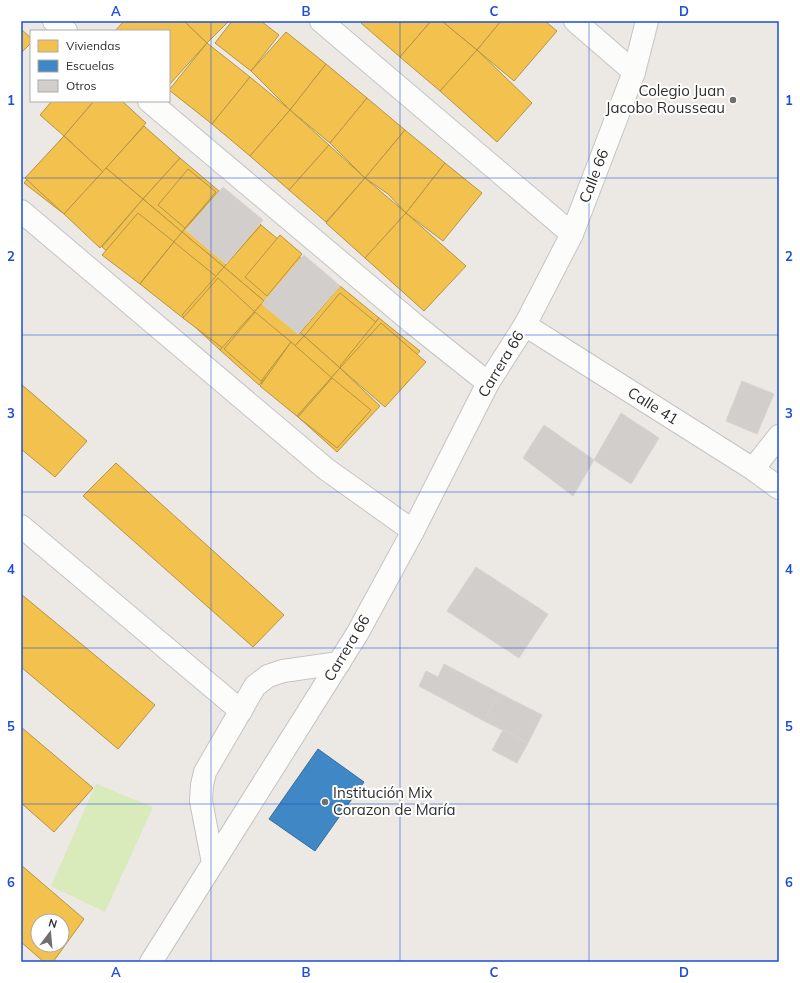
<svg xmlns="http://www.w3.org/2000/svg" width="800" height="983" font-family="Mulish,sans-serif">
<rect width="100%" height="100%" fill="#ece8e4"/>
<!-- pitch -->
<polygon fill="#d9eabb" points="96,784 153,807 105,912 51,886"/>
<!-- homes -->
<g fill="#f2c14e" stroke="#b79544" fill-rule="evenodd">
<polygon points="124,21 184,21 207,43 169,85 169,31 115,31"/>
<polygon points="184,21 229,21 207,43"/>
<polygon points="232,21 261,21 279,35 251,71 215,43"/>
<polygon points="362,21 431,21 400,57 361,23"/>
<polygon points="431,21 442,21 477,50 440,91 400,57"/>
<polygon points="442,21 501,21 477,50"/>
<polygon points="501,21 545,21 557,31 514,81 477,50"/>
<polygon points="21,29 31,38 31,43 21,53"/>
<polygon points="286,32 326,64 290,110 251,71"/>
<polygon points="207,43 250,77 212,124 169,90"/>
<polygon points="477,50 532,103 497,142 440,91"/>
<polygon points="326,64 367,98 330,143 290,110"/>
<polygon points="250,77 290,110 250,156 212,124"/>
<polygon points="367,98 405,130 365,178 330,143"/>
<polygon points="52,101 94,101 64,136 40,115"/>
<polygon points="94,101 122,101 146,123 103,172 64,136"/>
<polygon points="290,110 329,145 289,190 250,156"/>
<polygon points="144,126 180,158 143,199 106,168"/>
<polygon points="405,130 445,163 406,213 388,194 365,178"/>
<polygon points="64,136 103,172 64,214 24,183"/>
<polygon points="64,136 103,172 64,214 25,178"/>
<polygon points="329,145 365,178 326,222 289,190"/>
<polygon points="180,158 219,191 182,232 143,199"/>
<polygon points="445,163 482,193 443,241 406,213"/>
<polygon points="106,168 143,199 100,248 64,214"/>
<polygon points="188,169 216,192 185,228 158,205"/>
<polygon points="365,178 406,213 365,258 326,223"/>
<polygon points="219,191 261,225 224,267 182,232"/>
<polygon points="143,199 182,232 142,281 102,247"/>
<polygon points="138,213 174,242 140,284 102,255"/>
<polygon points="406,213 466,266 424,311 365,258"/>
<polygon points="261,225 308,264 273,306 264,301 224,267"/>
<polygon points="182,232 224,267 182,315 142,281"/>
<polygon points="280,235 302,254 267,296 245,277"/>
<polygon points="174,242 218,278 183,318 140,284"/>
<polygon points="308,264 340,293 304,336 273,306"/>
<polygon points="224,267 264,301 220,350 182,315"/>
<polygon points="218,278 255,312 224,349 183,318"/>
<polygon points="340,286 379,318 340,366 300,333"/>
<polygon points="340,293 378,324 340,368 304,336"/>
<polygon points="264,301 304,336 259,385 220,350"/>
<polygon points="255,312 291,342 261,381 224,349"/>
<polygon points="379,318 420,351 380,400 340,366"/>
<polygon points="381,323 426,362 385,407 340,368"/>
<polygon points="304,336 340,368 297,416 261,383"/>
<polygon points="291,342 332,378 298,417 260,386"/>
<polygon points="340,368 380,406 337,452 297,416"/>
<polygon points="332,378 371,410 337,448 298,417"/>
<polygon points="21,384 87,441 55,477 21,449"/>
<polygon points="116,463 284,615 253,647 83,496"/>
<polygon points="21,594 155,705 118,749 21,667"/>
<polygon points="21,727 93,788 54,832 21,803"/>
<path d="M21 865 84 919 53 962H44L21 942ZM38 921H62V945H38Z"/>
</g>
<!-- schools -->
<polygon fill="#3f88c5" stroke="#3a6d98" points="318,749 364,782 315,851 269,819"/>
<!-- building -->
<g fill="#d1cecb" stroke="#d7d4d0">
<polygon points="223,187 263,220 226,264 186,230"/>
<polygon points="304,255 340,286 298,334 262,304"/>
<polygon points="742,381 774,394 757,434 726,421"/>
<polygon points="621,413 659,438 631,484 594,460"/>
<polygon points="544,425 594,460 573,496 523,458"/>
<polygon points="476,567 548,614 519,658 447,611"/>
<polygon points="444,664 499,693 484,721 419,686 426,671 438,677"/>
<polygon points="499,693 542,715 528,743 484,721"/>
<polygon points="503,730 528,743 517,763 492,750"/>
</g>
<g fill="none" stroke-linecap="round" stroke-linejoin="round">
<defs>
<g id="minor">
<polyline points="54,21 66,31"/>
<polyline points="321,21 572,234"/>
<polyline points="575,21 634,72"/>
<polyline points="149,101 414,324 488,383"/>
<polyline points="21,211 326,469 413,531"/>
<polyline points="525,325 753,469 779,488"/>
<polyline points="753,469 779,436"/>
<polyline points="21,526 241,711"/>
<polyline points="213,863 201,801 202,785 205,772 255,686 268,676 283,671 339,663"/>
</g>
<polyline id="tertiary" points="151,962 357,634 413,531 488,383 525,325 572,234 634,72 647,21"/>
</defs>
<!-- minor casing -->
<use href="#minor" stroke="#c5c4c5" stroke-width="24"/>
<!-- tertiary casing -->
<use href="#tertiary" stroke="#c5c4c5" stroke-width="24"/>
<!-- minor -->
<use href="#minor" stroke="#fcfcfb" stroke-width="22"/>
<!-- tertiary -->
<use href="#tertiary" stroke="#fcfcfb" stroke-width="22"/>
</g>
<!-- grid -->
<path fill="none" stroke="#1d4ed8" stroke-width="1" stroke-opacity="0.55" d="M211 21V962M400 21V962M589 21V962M21 178H779M21 335H779M21 492H779M21 648H779M21 804H779"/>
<!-- markers -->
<g fill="#706f6e" stroke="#fff" stroke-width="1.5">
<circle cx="733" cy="100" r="4"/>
<circle cx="325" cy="802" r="4"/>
</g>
<g text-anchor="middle" stroke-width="4" stroke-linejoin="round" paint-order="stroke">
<!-- poi labels -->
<g font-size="15" fill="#2e2e2e" stroke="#fff" text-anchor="end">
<text x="725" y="96">Colegio Juan<tspan x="725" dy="17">Jacobo Rousseau</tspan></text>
<text x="333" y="798" text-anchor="start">Institución Mix<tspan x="333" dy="17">Corazon de María</tspan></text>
</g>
<!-- street labels -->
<g font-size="15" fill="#2e2e2e" stroke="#fff">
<text transform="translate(594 176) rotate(-69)" y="5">Calle 66</text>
<text transform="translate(501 364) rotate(-59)" y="5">Carrera 66</text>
<text transform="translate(653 406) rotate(32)" y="5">Calle 41</text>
<text transform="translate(347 648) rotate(-59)" y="5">Carrera 66</text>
</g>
</g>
<!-- border -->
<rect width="800" height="983" fill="none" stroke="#ffffff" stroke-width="44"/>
<!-- legend -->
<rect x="30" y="30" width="140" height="72" fill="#ffffff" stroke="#ababab"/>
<rect x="38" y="40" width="20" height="12" fill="#f2c14e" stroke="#ababab"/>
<text x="66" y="50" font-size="12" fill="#2e2e2e">Viviendas</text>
<rect x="38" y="60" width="20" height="12" fill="#3f88c5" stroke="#ababab"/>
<text x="66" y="70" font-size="12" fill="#2e2e2e">Escuelas</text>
<rect x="38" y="80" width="20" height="12" fill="#d1cecb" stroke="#ababab"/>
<text x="66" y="90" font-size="12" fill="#2e2e2e">Otros</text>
<!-- north arrow -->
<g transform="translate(50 933) rotate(16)"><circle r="19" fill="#ffffff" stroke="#ababab"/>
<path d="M0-3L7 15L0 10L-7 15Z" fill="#706f6e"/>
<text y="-6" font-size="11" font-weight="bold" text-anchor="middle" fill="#2e2e2e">N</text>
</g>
<rect x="22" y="22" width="756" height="939" fill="none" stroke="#1d4ed8" stroke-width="1.5"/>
<g font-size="13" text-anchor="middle" font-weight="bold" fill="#1d4ed8">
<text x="116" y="16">A</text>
<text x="306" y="16">B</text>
<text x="494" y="16">C</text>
<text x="684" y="16">D</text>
<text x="11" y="105">1</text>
<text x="789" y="105">1</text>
<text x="11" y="261">2</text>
<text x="789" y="261">2</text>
<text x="11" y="418">3</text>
<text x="789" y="418">3</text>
<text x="11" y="574">4</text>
<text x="789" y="574">4</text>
<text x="11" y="731">5</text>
<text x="789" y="731">5</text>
<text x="11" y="887">6</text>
<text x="789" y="887">6</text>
<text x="116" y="977">A</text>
<text x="306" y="977">B</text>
<text x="494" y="977">C</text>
<text x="684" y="977">D</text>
</g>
</svg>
